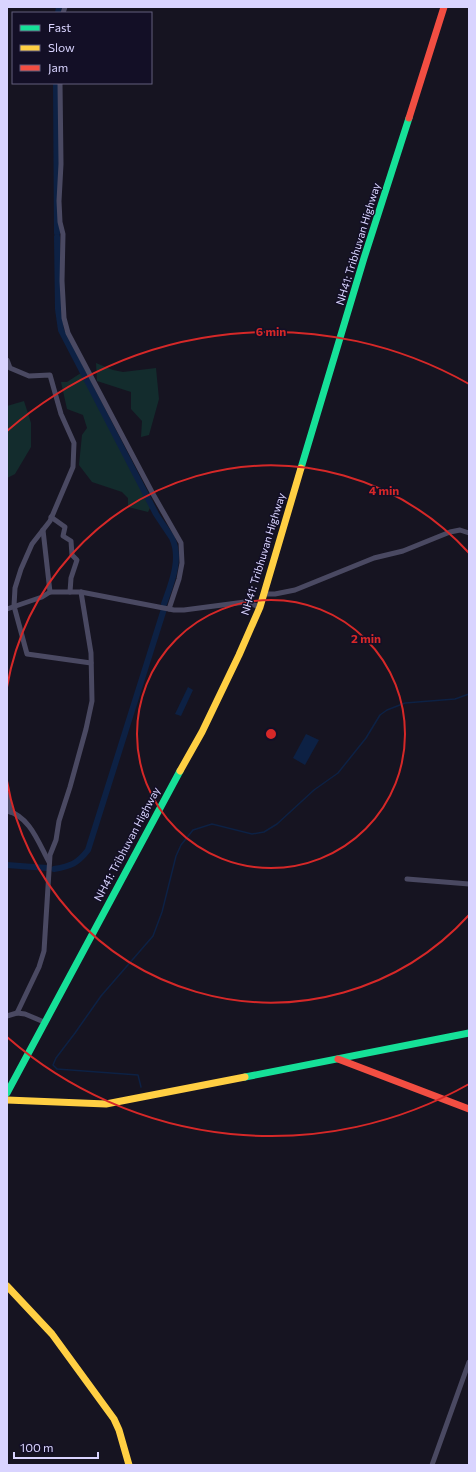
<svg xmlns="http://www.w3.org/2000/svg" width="476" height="1472" font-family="Commissioner,sans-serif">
<rect width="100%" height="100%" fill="#161421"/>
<!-- green -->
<g fill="#132c2d">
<polygon points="96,363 113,370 123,372 156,368 159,399 149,435 141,437 142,421 131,409 131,392 97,381"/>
<polygon points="84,371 153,502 148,512 128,507 128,498 122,492 92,482 79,465 82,435 87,428 83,415 67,409 61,382 67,382"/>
<polygon points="24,401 31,423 31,447 15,474 7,478 7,406"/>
</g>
<!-- water -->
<g fill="#0d2144">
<polygon points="188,687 193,690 181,716 175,714"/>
<polygon points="306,734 319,740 305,765 293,758"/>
</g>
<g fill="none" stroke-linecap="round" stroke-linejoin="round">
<!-- stream -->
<polyline stroke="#0d2144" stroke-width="1.5" points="141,1087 138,1075 57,1069 53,1065 56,1058 75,1033 101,996 153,936 162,912 176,856 181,845 193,830 212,824 252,834 264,832 277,824 314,790 338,773 366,738 380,715 387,710 405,703 455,699 469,694"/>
<!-- canal -->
<g stroke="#0d2144" stroke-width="6">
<polyline points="58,13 59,7"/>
<polyline points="56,83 57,233"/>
<path d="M57 237 58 309 61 330 156 514C161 522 167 530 172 538 182 559 171 584 164 604"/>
<polyline points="7,865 47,868"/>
<path d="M54 869C71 866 77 864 88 850L164 609"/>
</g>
<!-- street -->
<g stroke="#4a4962" stroke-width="5">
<polyline points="63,13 65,7"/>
<polyline points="60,83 61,164 59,201 60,222 63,234 62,281 64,318 68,333 153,494 181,543 182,563 179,579 169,609"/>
<polyline points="7,360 10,368 29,376 50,375 61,414 74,443 73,467 50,521 32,544 21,569 15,588 14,606 27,654 91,663"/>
<polyline points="51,517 65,527 63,536 71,541 72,555 77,560 71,578 70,592"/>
<polyline points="43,530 50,592"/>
<polyline points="265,594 275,594 295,590 374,558 403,551 450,532 460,530 469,533"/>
<polyline points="7,609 42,597 50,592 81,592 174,610 184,610 245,602 260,607"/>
<polyline points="7,794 11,812"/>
<path d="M7 811C30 816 39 844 49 862"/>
<polyline points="407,879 469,884"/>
<polyline points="7,1016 17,1013"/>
<polyline points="44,1022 25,1014 17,1013 39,967 44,951 50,855 56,840 59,821 70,787 86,729 92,701 91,653 81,592"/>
<polyline points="432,1465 469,1362"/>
</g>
<!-- fast -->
<g stroke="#16e098" stroke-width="7">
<polyline points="301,468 364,258 409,118"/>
<polyline points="245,1077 469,1033"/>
<polyline points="7,1093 180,771"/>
</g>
<!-- slow -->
<g stroke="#ffcf43" stroke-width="7">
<polyline points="180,771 202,732 239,655 260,607 301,468"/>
<polyline points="7,1100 106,1104 245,1077"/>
<polyline points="7,1286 52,1334 114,1419 119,1430 129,1465"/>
</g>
<!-- jam -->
<g stroke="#f24e42" stroke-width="7">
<polyline points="409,118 444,7"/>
<polyline points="338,1059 469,1109"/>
</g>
</g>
<!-- distance rings -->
<g fill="none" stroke="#d62828" stroke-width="2">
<circle cx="271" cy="734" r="134"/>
<path d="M469 915A268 268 0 0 1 7 781M7 687A268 268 0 0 1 469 553"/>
<path d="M469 1084A402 402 0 0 1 7 1037M7 431A402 402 0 0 1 469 384"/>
</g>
<g text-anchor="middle" stroke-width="3" stroke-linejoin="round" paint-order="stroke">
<!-- street labels -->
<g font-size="11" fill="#d9d4ff" stroke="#130f26">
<text transform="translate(358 244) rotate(-73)" y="4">NH41: Tribhuvan Highway</text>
<text transform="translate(263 554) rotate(-73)" y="4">NH41: Tribhuvan Highway</text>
<text transform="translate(127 844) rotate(-62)" y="4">NH41: Tribhuvan Highway</text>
</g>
</g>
<circle cx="271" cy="734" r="6" fill="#d62828" stroke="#130f26" stroke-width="2"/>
<g font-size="12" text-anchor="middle" font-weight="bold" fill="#d62828" stroke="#130f26" stroke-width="3" stroke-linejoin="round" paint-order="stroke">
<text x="271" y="336">6 min</text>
<text x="384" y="495">4 min</text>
<text x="366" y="643">2 min</text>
</g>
<!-- border -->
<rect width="476" height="1472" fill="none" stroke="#d9d4ff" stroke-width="16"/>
<!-- legend -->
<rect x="12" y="12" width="140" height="72" fill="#130f26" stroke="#625e7d"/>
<rect x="20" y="25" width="20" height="6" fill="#16e098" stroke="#625e7d"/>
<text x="48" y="32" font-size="12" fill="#d9d4ff">Fast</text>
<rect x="20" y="45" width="20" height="6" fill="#ffcf43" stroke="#625e7d"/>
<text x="48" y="52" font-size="12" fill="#d9d4ff">Slow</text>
<rect x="20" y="65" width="20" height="6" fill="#f24e42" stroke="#625e7d"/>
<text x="48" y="72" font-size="12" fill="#d9d4ff">Jam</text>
<!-- scale -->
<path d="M14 1452v6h84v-6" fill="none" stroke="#d9d4ff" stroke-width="2"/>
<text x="20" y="1452" font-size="12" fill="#d9d4ff" stroke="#130f26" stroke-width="3" paint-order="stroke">100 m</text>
</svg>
